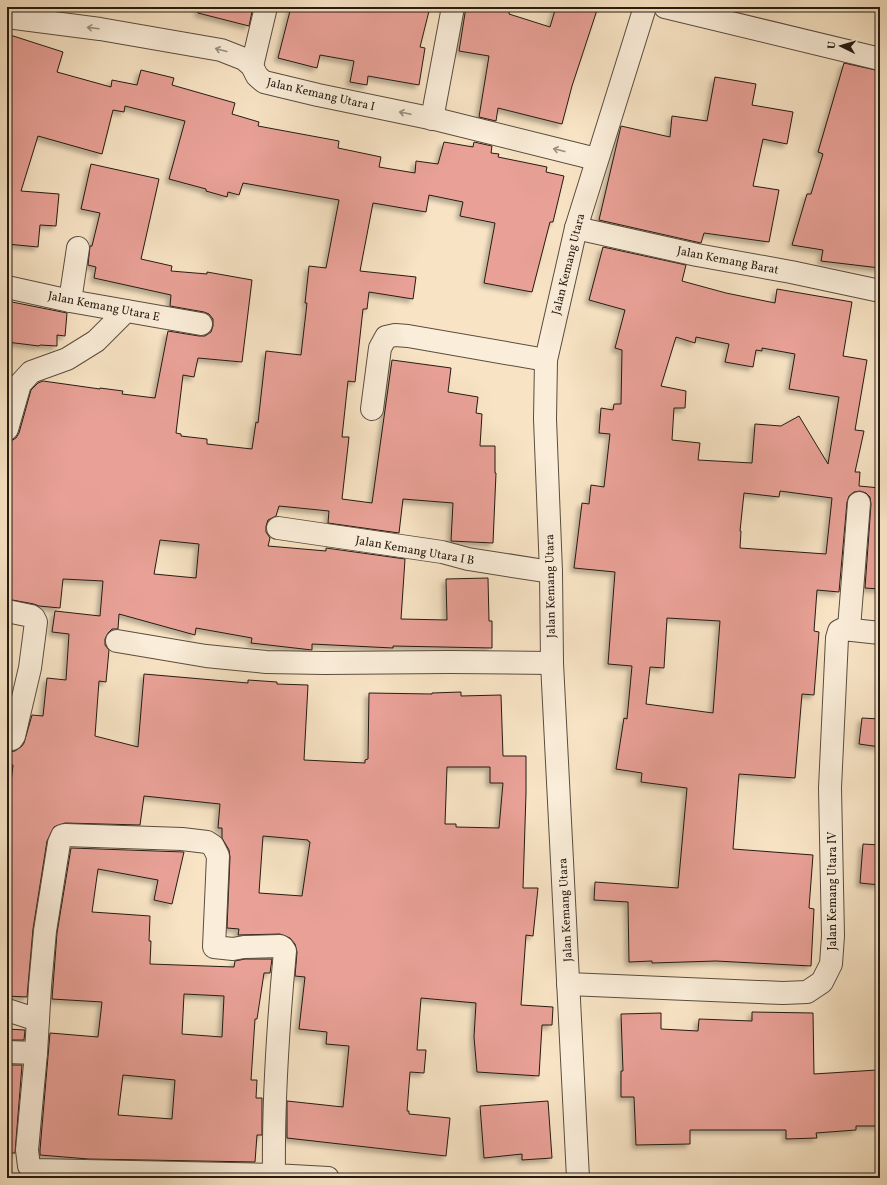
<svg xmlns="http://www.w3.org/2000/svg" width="887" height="1185" font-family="Vollkorn,serif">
<defs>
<filter id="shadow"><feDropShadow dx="-3.5" dy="3.5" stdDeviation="2" flood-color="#0004"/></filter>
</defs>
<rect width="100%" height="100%" fill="#f8e4c5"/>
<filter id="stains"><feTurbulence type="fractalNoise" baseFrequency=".005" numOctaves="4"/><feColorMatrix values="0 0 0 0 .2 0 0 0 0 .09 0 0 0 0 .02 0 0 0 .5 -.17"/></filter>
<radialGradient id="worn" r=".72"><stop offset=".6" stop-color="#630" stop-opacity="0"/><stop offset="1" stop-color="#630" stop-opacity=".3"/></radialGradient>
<!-- building -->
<g fill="#e9a197" stroke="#251b12" fill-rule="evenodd" filter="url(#shadow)">
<polygon points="199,7 253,7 249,26 198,13"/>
<polygon points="291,7 430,7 420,47 425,48 419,85 368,76 367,85 350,82 354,61 320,55 317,68 278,58"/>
<polygon points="466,7 510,7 509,14 550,27 556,7 598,7 572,86 562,124 498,108 496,121 479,117 489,56 459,51"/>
<path d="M7 34 63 52 57 72 111 87 112 80 137 85 141 70 174 78 172 85 235 103 232 114 259 122 258 126 339 141 338 148 381 157 379 167 415 173 416 161 438 164 444 142 473 147 474 142 492 146 491 153 499 154 498 157 547 167 546 172 564 176 553 222H550L532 292 484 283 495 223 460 216 463 202 429 195 426 212 373 203 360 271 416 277 413 299 369 292 367 309H363L355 382 348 381 342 437H349L342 499 372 503 392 360 451 368 448 392 478 397 476 413 482 414 480 446H495V473H496L493 543 451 541 453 503 403 499 399 533 328 523 329 511 279 506 276 516 268 520 266 526V532L270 538 268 546 326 551V548L405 559 401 619 447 620 446 579 488 578 489 621H492V648L393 646V648L312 644V650L251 643 252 638 196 628 195 635 119 614 118 629H112L108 633 105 639V645L109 650 106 682 99 681 95 736 138 747 144 674 248 683V680L277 682V684L308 685 304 760 365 763V760L368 759 369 693 432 694V693L461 692V696L501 695 503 756H526V793L523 888H538L533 936 526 935 521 1005 553 1007 552 1025H542L539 1076 477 1072 474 1037 476 1003 421 998 417 1050H426L424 1073 410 1072 407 1111H409V1114L450 1118 446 1156 287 1138V1101L343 1107 349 1046 326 1044 327 1032 299 1029 305 977 295 976 297 952 295 944 290 938 280 934 238 935 239 929 227 928 230 857 229 850 222 838V828H218L220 804 144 796 140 825 65 823 54 827 47 841 33 929 27 997 7 996V816L13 765 7 764V752L15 751 22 746 24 743 32 715 43 716 47 678 66 680 69 634 52 632 55 611 100 616 103 581 63 579 60 608 39 606 34 604 7 599V462L9 463 11 441 16 438 19 433 31 390 38 383 43 381 100 389V388L123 391 122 394 155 398 168 331 199 336H205L211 332 213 326V319L209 314 204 312 170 306 171 295 94 278 96 267 88 265 90 246H92L100 213 81 209 91 164 159 179 141 259 172 266 171 271 207 274V272L252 280 242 362 198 358 194 377 183 375 176 433 181 434V436L207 439V444L252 449 256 422 258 423 266 351 301 355 307 303H305L309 266 326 268 339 200 243 183 239 195 228 192 227 197 206 191V189L169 179 185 121 125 106 124 112 113 110 102 154 38 136 21 191 59 194 56 226 40 225 38 247 7 244ZM160 540 199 544 196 578 154 574ZM447 767H490V783H503L499 828 456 827V824H445ZM263 836 308 840V841L310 842 302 896 259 893Z"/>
<polygon points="844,63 880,71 880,268 821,261 823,250 792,245 807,194 811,194 823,154 818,152"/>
<polygon points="715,77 756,84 752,105 793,112 787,144 763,139 753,186 779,190 769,242 704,233 701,243 599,220 621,126 670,137 672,116 707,121"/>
<path d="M603 247 686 265 682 281 726 293 775 303 777 289 852 302 843 356 867 360 855 430 864 431 855 472H860L859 486 880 488V589L865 588 871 504 870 497 866 493 860 491 854 492 849 496 847 502 839 592 817 590 814 631 819 632 814 695 802 694 795 778 739 774 733 849 813 855 809 908 814 909 811 966 716 961 652 963V961L629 962 628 902 594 900 595 882 678 888 687 788 641 782 642 773 616 769 624 718 627 719 632 666 608 664 615 572 574 568 582 503 589 504 591 485 604 487 610 434 599 433 601 408 613 410 614 404H621L622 350 615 348 625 310 589 300ZM676 337 695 343 696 337 729 344 725 362 753 367 756 350 762 351V348L795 354 789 389 839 397 828 464 799 416 781 426 755 424 752 463 698 460 700 443 672 440 674 408H685L686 391 661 386ZM780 491 832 498 826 554 740 548 741 531H740L744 493 779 497ZM667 618 720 621 713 713 646 704 650 667 664 668Z"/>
<polygon points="7,301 67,313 65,336 57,335 57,346 40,345 39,346 7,342"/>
<polygon points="862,718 880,719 880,747 859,744"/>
<polygon points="863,844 880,845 880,885 860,883"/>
<path d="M71 848 184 852 172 904 154 900 158 880 98 869 92 912 150 916 149 941H151L150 964 234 967 235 961 245 959H272L270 973H264L257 1019H255L251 1080H257L256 1098H262V1135H257L255 1162 89 1159 40 1155V1150L50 1033 98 1037 102 1002 52 999 57 933ZM184 994 224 996 222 1037 182 1034ZM123 1075 175 1080 172 1119 118 1115Z"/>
<polygon points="752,1012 813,1013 814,1074 877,1070 877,1099 880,1099 880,1126 856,1126 856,1130 816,1133 817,1138 786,1139 786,1130 690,1130 690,1144 636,1145 634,1097 621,1097 621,1071 623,1071 621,1014 661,1013 661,1029 698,1031 699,1019 752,1021"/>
<polygon points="7,1029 25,1030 24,1040 7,1040"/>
<polygon points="7,1065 22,1065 15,1153 7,1153"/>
<polygon points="548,1101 552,1158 522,1160 522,1154 484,1158 480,1106"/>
</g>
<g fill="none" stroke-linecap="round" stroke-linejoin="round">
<defs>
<g id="minor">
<polyline points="665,7 880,59"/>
<polyline points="7,17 100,29 221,50 244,59 252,66 257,76 264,82 318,95 439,120 596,159"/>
<polyline points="252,66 266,7"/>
<polyline points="432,119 453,7"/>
<polyline points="576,228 697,255 791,272 880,291"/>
<polyline points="7,287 70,301 201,324"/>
<polyline points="70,301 78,248"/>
<polyline points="372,409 380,348 386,337 395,335 408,336 546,360"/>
<polyline points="7,429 20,384 31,372 67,359 96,341 126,311"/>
<polyline points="278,528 442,552 468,559 551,572"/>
<polyline points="7,611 31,616 34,618 36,622 30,668 14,736 12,739 7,740"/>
<polyline points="849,628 859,503"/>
<polyline points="117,641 206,656 266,662 324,663 449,662 552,663"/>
<polyline points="568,984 783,993 807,992 822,982 831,964 833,936 830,788 837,638 839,631 843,629 880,633"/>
<polyline points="7,1010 38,1020"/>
<polyline points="7,1052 36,1053"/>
<path d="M274 1178V1175C273 1100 278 1026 285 951L283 948 280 946 244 947 233 949 214 947 218 856 213 846 207 842 182 839 65 835 62 836 59 843 45 931 40 986 36 1053 27 1150 29 1166 34 1170 274 1175 328 1178"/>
</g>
<polyline id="tertiary" points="578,1178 552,663 551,572 545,419 546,360 576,228 645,7"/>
</defs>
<!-- minor casing -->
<use href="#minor" stroke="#5a4d3f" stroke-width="24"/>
<!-- tertiary casing -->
<use href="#tertiary" stroke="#5a4d3f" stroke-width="24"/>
<!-- minor -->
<use href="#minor" stroke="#faedd9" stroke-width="22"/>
<!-- tertiary -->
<use href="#tertiary" stroke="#faedd9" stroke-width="22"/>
</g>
<!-- one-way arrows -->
<defs><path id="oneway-shaft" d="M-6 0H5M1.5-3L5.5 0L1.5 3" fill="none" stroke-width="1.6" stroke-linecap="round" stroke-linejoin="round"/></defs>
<g stroke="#9a8e7f">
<use href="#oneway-shaft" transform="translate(93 28) rotate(-173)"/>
<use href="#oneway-shaft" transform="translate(221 50) rotate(-165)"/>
<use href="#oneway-shaft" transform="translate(405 113) rotate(-168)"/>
<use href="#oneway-shaft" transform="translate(559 150) rotate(-166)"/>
</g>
<g text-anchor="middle" stroke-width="3.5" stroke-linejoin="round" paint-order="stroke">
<!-- street labels -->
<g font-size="12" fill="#251b12" stroke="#faedd9">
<text transform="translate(321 94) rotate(13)" y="4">Jalan Kemang Utara I</text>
<text transform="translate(728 260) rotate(11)" y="4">Jalan Kemang Barat</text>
<text transform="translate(568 264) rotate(-76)" y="4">Jalan Kemang Utara</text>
<text transform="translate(104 306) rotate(11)" y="4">Jalan Kemang Utara E</text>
<text transform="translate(415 550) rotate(10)" y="4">Jalan Kemang Utara I B</text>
<text transform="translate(550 586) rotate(-91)" y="4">Jalan Kemang Utara</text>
<text transform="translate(832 891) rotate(-90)" y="4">Jalan Kemang Utara IV</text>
<text transform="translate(565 910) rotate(-93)" y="4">Jalan Kemang Utara</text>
</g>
</g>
<!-- margin -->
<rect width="887" height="1185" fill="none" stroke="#f8e4c5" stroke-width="24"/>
<rect x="8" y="8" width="871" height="1169" fill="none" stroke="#251b12" stroke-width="2"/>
<rect x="12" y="12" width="863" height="1161" fill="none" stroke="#251b12"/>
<!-- north arrow -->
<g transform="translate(841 46) rotate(275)" stroke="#faedd9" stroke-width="3" paint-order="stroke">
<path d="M0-3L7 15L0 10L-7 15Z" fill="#251b12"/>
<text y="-6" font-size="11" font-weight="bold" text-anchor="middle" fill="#251b12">U</text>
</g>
<rect width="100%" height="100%" filter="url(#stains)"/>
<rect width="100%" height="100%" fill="url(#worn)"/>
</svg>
